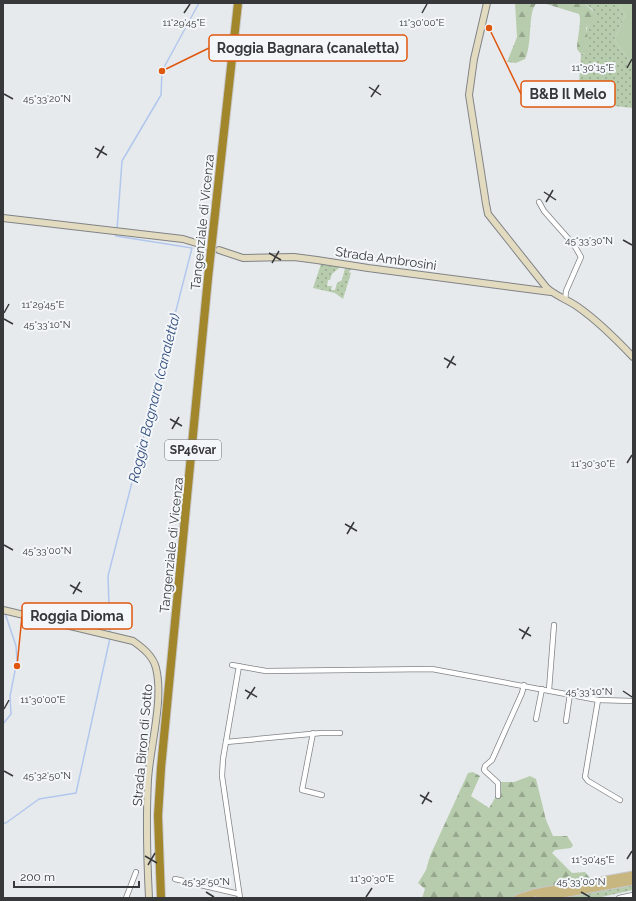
<svg xmlns="http://www.w3.org/2000/svg" width="636" height="901" font-family="Raleway,sans-serif">
<defs>
<pattern id="grass-dots" width="8" height="8" patternUnits="userSpaceOnUse"><rect width="8" height="8" fill="#b7ccad"/><path d="M2 2h.1M6 6h.1" fill="none" stroke="#96a78e" stroke-width="1.8" stroke-linecap="round"/></pattern>
<pattern id="forest-firs" width="22" height="20" patternUnits="userSpaceOnUse"><rect width="22" height="20" fill="#b7ccad"/><path d="M5 1l3.5 6h-7zM16 11l3.5 6h-7z" fill="#96a78e"/></pattern>
</defs>
<rect width="100%" height="100%" fill="#e7eaed"/>
<!-- grass -->
<g fill="url(#grass-dots)">
<path d="M584 3H618L625 16 614 40 632 64 633 108 585 103 578 99 581 54 586 53C588 41 582 24 595 18L593 10Z"/>
<polygon points="321,264 340,267 332,274 330,280 328,280 327,286 332,286 331,290 335,290 337,283 342,280 345,268 353,269 350,270 349,272 351,273 343,299 335,293 313,288"/>
<polygon points="633,883 633,890 597,898 551,898"/>
</g>
<!-- forest -->
<g fill="url(#forest-firs)">
<path d="M515 3H537C527 11 533 44 525 59L516 63 507 62 517 37Z"/>
<path d="M543 3H584L597 15 586 28 588 40 586 53 581 54 577 49C577 39 582 21 579 14Z"/>
<polygon points="473,772 480,776 471,796 489,808 495,798 495,789 500,782 514,782 530,776 536,779 546,820 553,836 567,836 573,845 571,848 555,850 552,853 572,873 585,872 593,882 518,898 422,898 425,889 418,883 426,870 430,856 468,773"/>
</g>
<!-- park -->
<polygon fill="#b7ccad" points="618,3 633,3 633,74 632,64 614,40 625,16"/>
<g fill="none" stroke-linecap="round" stroke-linejoin="round">
<!-- stream -->
<g stroke="#b2c7ed" stroke-width="1.5">
<polyline points="117,230 122,161 161,95 162,71 199,3"/>
<polyline points="110,634 108,576 192,248 116,236 116,234"/>
<polyline points="3,724 11,714 10,696 17,661 16,646 5,613"/>
<polyline points="3,823 6,823 39,799 76,793 110,638"/>
</g>
<defs>
<g id="street">
<polyline points="539,202 544,211 574,245 581,257 566,291 565,300"/>
<polyline points="232,665 266,671 432,669 598,700 633,701"/>
<polyline points="239,666 223,759 222,776 240,898"/>
<polyline points="549,690 554,625"/>
<polyline points="598,700 585,777 588,781 620,800"/>
<polyline points="536,719 542,689"/>
<polyline points="566,721 570,694"/>
<polyline points="313,733 302,790 322,795"/>
<polyline points="226,742 321,733 340,733"/>
<polyline points="498,796 498,783 484,770 485,766 492,760 522,693 524,685"/>
<polyline points="175,879 239,894"/>
<polyline points="126,898 136,872"/>
<polyline points="619,898 633,895"/>
</g>
<g id="secondary">
<path d="M487 3 474 59 469 95 486 204 488 214 546 287C555 296 567 299 578 307 598 321 616 339 633 357"/>
<polyline points="3,218 183,239 206,246"/>
<polyline points="219,250 243,258 294,257 317,260 368,268 551,292"/>
<path d="M3 610 133 641C143 648 153 656 156 668 164 700 150 746 148 780 146 819 147 859 149 898"/>
</g>
<g id="primary">
<polyline points="518,898 534,893 633,875"/>
<polyline points="540,898 633,881"/>
</g>
<polyline id="highway" points="161,898 158,816 161,768 208,278 238,3"/>
</defs>
<!-- street casing -->
<use href="#street" stroke="#808386" stroke-width="6"/>
<!-- secondary casing -->
<use href="#secondary" stroke="#808386" stroke-width="8"/>
<!-- primary casing -->
<use href="#primary" stroke="#c7c7c8" stroke-width="9"/>
<!-- highway casing -->
<use href="#highway" stroke="#c7c7c8" stroke-width="10"/>
<!-- street -->
<use href="#street" stroke="#fff" stroke-width="4.5"/>
<!-- secondary -->
<use href="#secondary" stroke="#e3dbc0" stroke-width="6"/>
<!-- primary -->
<use href="#primary" stroke="#c7b680" stroke-width="7"/>
<!-- highway -->
<use href="#highway" stroke="#a1862c" stroke-width="8"/>
</g>
<!-- ticks -->
<path fill="none" stroke="#373839" stroke-width="1.5" d="M184 13 190 4M422 13 427 4M627 68 632 59M369 87 381 95M4 94 13 99M371 97 379 85M95 148 107 155M97 158 104 146M544 192 556 200M546 202 553 190M623 240 632 245M269 253 281 260M272 263 279 251M4 313 9 304M4 319 13 324M444 358 456 365M447 368 454 356M170 419 182 426M172 429 179 417M627 463 632 455M345 524 357 531M347 534 354 522M4 545 13 550M70 585 82 592M73 594 80 582M519 629 531 636M522 639 529 627M245 690 257 697M623 691 632 697M247 699 255 687M4 709 9 700M4 771 13 776M420 795 432 802M422 804 429 792M145 856 157 863M627 859 632 851M148 865 155 853M206 892 214 897M581 892 590 897M366 897 372 888"/>
<g text-anchor="middle" stroke-width="4" stroke-linejoin="round" paint-order="stroke">
<!-- shield labels -->
<rect fill="#f4f7fa" stroke="#707173" stroke-width="1" x="165" y="440" width="56" height="20" rx="3"/>
<g font-size="12" font-weight="bold" fill="#373839">
<text x="193" y="454">SP46var</text>
</g>
<!-- street labels -->
<g font-size="13" fill="#373839" stroke="#f4f7fa">
<text transform="translate(202 222) rotate(-84)" y="5">Tangenziale di Vicenza</text>
<text transform="translate(386 258) rotate(8)" y="5">Strada Ambrosini</text>
<text transform="translate(171 545) rotate(-84)" y="5">Tangenziale di Vicenza</text>
<text transform="translate(142 745) rotate(-85)" y="5">Strada Biron di Sotto</text>
</g>
<!-- water labels -->
<g font-size="14" font-style="italic" fill="#314c7d" stroke="#f4f7fa">
<text transform="translate(154 398) rotate(-76)" y="5">Roggia Bagnara (canaletta)</text>
</g>
</g>
<g font-size="10" text-anchor="middle" fill="#373839" stroke="#f4f7fa" stroke-width="4" stroke-linejoin="round" paint-order="stroke">
<text x="184" y="26">11°29'45"E</text>
<text x="422" y="26">11°30'00"E</text>
<text x="593" y="71">11°30'15"E</text>
<text x="47" y="102">45°33'20"N</text>
<text x="589" y="244">45°33'30"N</text>
<text x="43" y="308">11°29'45"E</text>
<text x="47" y="328">45°33'10"N</text>
<text x="593" y="467">11°30'30"E</text>
<text x="47" y="554">45°33'00"N</text>
<text x="589" y="695">45°33'10"N</text>
<text x="43" y="703">11°30'00"E</text>
<text x="47" y="779">45°32'50"N</text>
<text x="593" y="863">11°30'45"E</text>
<text x="372" y="882">11°30'30"E</text>
<text x="206" y="885">45°32'50"N</text>
<text x="581" y="885">45°33'00"N</text>
</g>
<!-- callouts -->
<path fill="none" stroke="#df570e" stroke-width="1.5" d="M162 71L209 48M489 28L521 94M17 666L22 616"/>
<g fill="#df570e" stroke="#f4f7fa" stroke-width="1.5">
<circle cx="162" cy="71" r="4"/>
<circle cx="489" cy="28" r="4"/>
<circle cx="17" cy="666" r="4"/>
</g>
<g fill="#f4f7fa" stroke="#df570e" stroke-width="1.5">
<rect x="209" y="35" width="198" height="26" rx="4"/>
<rect x="521" y="81" width="94" height="26" rx="4"/>
<rect x="22" y="603" width="110" height="26" rx="4"/>
</g>
<g font-size="14" text-anchor="middle" font-weight="bold" fill="#373839">
<text x="308" y="53">Roggia Bagnara (canaletta)</text>
<text x="568" y="99">B&amp;B Il Melo</text>
<text x="77" y="621">Roggia Dioma</text>
</g>
<!-- border -->
<rect width="636" height="901" fill="none" stroke="#373839" stroke-width="8"/>
<!-- scale -->
<path d="M14 881v6h125v-6" fill="none" stroke="#373839" stroke-width="2"/>
<text x="20" y="881" font-size="12" fill="#373839" stroke="#f4f7fa" stroke-width="3" paint-order="stroke">200 m</text>
</svg>
